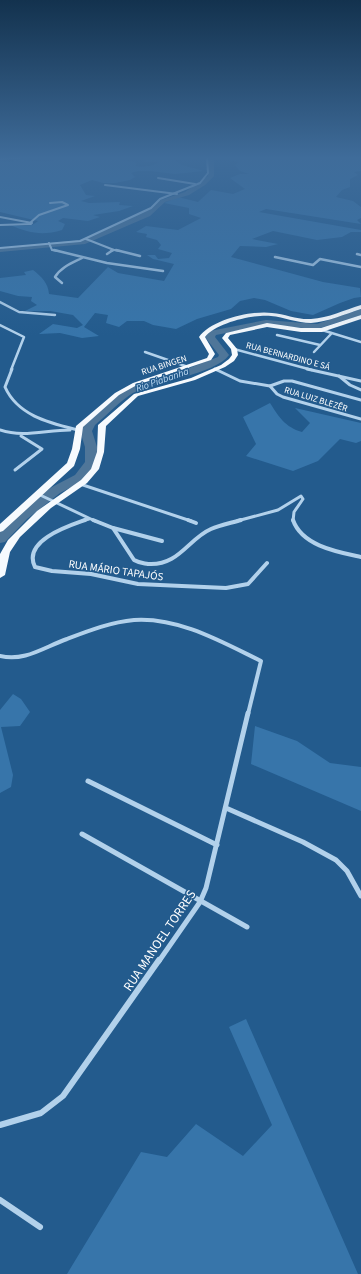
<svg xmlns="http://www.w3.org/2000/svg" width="361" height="1274" font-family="'Source Sans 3',sans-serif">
<rect width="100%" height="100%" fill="#235b8d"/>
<!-- green -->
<g fill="#3775aa">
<path d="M54 158C67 157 128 158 137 163L135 166C143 167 152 167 158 162H144V160L152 158H172L182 165 204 171 175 174 150 171H138L131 173 135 177 130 180 115 183H103L92 180 80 185 86 195 95 196 81 201 89 203 120 202 119 205 133 206 119 211 93 215 100 217 88 221 63 218 58 221 65 224 62 230C42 236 29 233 10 225 19 226 31 228 38 221L0 212V160L2 162H14L13 159 46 162 55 160Z"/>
<path d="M229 158H361V171L354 172 358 175 350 179V187L342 190 336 197 353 201 361 207V218L357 220 361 224 266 209 259 212 361 230V232H351L342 237 317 240 273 231 252 239 278 244 266 247 240 246 231 257 323 282 360 288 361 297 354 298 340 303 313 315 291 311 265 300 254 298 240 301 231 309 197 319 176 329 153 325 144 321H127L119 327 106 323 108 315 95 313 84 327 99 336 82 338 60 333 39 334 53 324 77 328 83 325 73 315 50 311H25L37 305 31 301 32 297 18 296 0 291V278L26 275 24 272 33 270C42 277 48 283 49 294L78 298 108 267 118 273 164 281 174 264 153 259 147 255H155L158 259 169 258 172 253 158 249 161 245 157 240 146 237 147 234 136 232 146 226 178 230 201 218 189 214V208L164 203 178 197 198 202 211 190 233 194 245 189 230 178 240 174H249L240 171 235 165 239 162 229 160Z"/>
<path d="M270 403C279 417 285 427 302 432L310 423 295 408 361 423V441L356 443 340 439 318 461 293 471 246 456 256 444 243 417Z"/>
<polygon points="13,694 21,699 30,712 20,726 1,727 13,775 11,787 0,793 0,710"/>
<polygon points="255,726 297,741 330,763 361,767 361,811 251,764"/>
<polygon points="246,1019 358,1274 67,1274 141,1152 167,1157 196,1124 243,1156 272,1125 229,1027"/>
</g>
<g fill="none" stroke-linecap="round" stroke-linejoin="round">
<!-- river -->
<g fill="#4f7699" fill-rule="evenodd">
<polygon points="208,158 214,158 214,176 205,185 189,195 165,202 150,216 85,244 0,252 0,248 81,240 144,212 161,200 185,192 208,176"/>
<path d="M361 309V315L317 329 266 325 216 335 215 337 229 355C216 374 154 382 133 393 121 400 106 416 95 425L92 431 97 447V462L83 481 60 493 27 519 5 542 0 543V531L17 513 52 487 75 475 85 462V447L80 431 87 421 125 389 176 373 218 357 219 355 205 337 210 331 266 320 317 324Z"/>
</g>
<!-- street-far5 -->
<g stroke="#b2d1eb" stroke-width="2">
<polyline points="0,159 20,158"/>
<polyline points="158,178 195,184"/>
<polyline points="105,185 177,194"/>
<polyline points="0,217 32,223"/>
<polyline points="31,222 39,215 68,205 62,202 50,203"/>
<polyline points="0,225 31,224"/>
<polyline points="86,239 114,250 111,251"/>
<polyline points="49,243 52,250 58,251"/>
<polyline points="0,248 80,241 151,208 160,199 200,183 208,173 207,158"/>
<polyline points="114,250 120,251"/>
</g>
<!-- street-far4 -->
<g stroke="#b2d1eb" stroke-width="2.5">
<polyline points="54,250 107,263 163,271"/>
<polyline points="116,250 140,256"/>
<polyline points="107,254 113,250"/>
<polyline points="357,254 361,255"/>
<polyline points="275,257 313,265 320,259 361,267"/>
<path d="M62 283 55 277C61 267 72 263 82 258"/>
<polyline points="0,302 19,312 55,315"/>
<polyline points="0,325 24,337 11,370"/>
<polyline points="322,330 361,342"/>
<polyline points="277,335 320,345"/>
<polyline points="234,349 312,370"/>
<polyline points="145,352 188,367"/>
<polyline points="314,352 331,334"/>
<polyline points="215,369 217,370"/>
</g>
<!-- street-far3 -->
<g stroke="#b2d1eb" stroke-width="3">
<path d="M12 369 5 387C18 416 50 423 78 430"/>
<polyline points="215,369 240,381 270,386 277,394 283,397 361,419"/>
<polyline points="307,369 361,381"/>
<polyline points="339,376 350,385 361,390"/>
<polyline points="270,386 284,381 292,381 361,400"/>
<path d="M0 430C23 438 46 430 70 430"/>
<polyline points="15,470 42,449 21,436"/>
<polyline points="83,485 191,521"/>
<polyline points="38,494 95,521"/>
<polyline points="82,521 89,519"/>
<polyline points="237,521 278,510 301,496 303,499 294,512 293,521"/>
</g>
<!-- street-far2 -->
<g stroke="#b2d1eb" stroke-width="4">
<path d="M85 520C68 526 22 541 35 567L52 571 91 574 138 584 226 588 248 584 267 563"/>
<path d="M93 520 113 528 134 560C139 563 143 563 148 564 179 566 188 539 211 529 220 525 231 523 241 520"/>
<polyline points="188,520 196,523"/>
<path d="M293 520C302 546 338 552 361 557"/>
<polyline points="113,528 162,541"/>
<path d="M0 656C25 662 44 647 67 639 88 631 111 622 134 620 179 617 222 642 261 661L248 714"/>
</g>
<!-- street-far1 -->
<g stroke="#b2d1eb" stroke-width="5">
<polyline points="88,781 217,845"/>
<polyline points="226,808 303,842 336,860 347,871 361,896"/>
<polyline points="82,834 247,927"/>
<polyline points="159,961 200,902 206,888 248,713"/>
</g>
<!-- street -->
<g stroke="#b2d1eb" stroke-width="6">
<polyline points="0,1125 41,1113 63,1096 159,960"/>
<polyline points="0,1200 40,1227"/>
</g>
<!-- primary -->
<g fill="#f6fafe" fill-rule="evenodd">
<path d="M361 305V309C345 314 328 322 311 323 297 323 284 317 271 316 254 314 216 323 205 337L215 354 211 360 137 385 119 395 83 427 80 449 74 466 3 531 0 532V524L67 463 72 449 76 426 115 393 133 383 207 358 209 354 199 337C211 320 252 310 272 313 285 314 298 320 311 319 329 318 344 310 361 305Z"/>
<polygon points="361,315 361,319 322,332 301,332 267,327 230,335 228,338 237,349 238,355 234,361 225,367 195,380 138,396 106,426 104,452 99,469 87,483 51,508 20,537 10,552 5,575 0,578 0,554 8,540 37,511 81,480 91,469 97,452 98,425 134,394 191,378 221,365 229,359 232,355 231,349 222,338 226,333 267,323 301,328 321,328"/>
</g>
</g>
<!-- sky -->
<linearGradient id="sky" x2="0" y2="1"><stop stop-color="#13324e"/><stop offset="0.47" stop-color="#3f6c9a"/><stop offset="1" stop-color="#3f6c9a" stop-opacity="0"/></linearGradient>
<rect width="361" height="336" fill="url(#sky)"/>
<g text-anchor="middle" stroke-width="3" stroke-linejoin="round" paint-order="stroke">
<!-- far-street labels -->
<g font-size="9" fill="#fff" stroke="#235b8d">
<text transform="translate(288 356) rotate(15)" y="3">RUA BERNARDINO E SÁ</text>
<text transform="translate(164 365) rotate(-18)" y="3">RUA BINGEN</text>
<text transform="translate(316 399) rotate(17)" y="3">RUA LUIZ BLEZÊR</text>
</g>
<!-- far-water labels -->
<g font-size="10" font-style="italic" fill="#bedaf2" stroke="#235b8d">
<text transform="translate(162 379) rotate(-19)" y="4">Rio Piabanha</text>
</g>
<!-- street labels -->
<g font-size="11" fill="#fff" stroke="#235b8d">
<text transform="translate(116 570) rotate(8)" y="4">RUA MÁRIO TAPAJÓS</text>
</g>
<!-- near-street labels -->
<g font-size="13" fill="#fff" stroke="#235b8d">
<text transform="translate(159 940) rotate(-56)" y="5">RUA MANOEL TORRES</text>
</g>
</g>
</svg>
